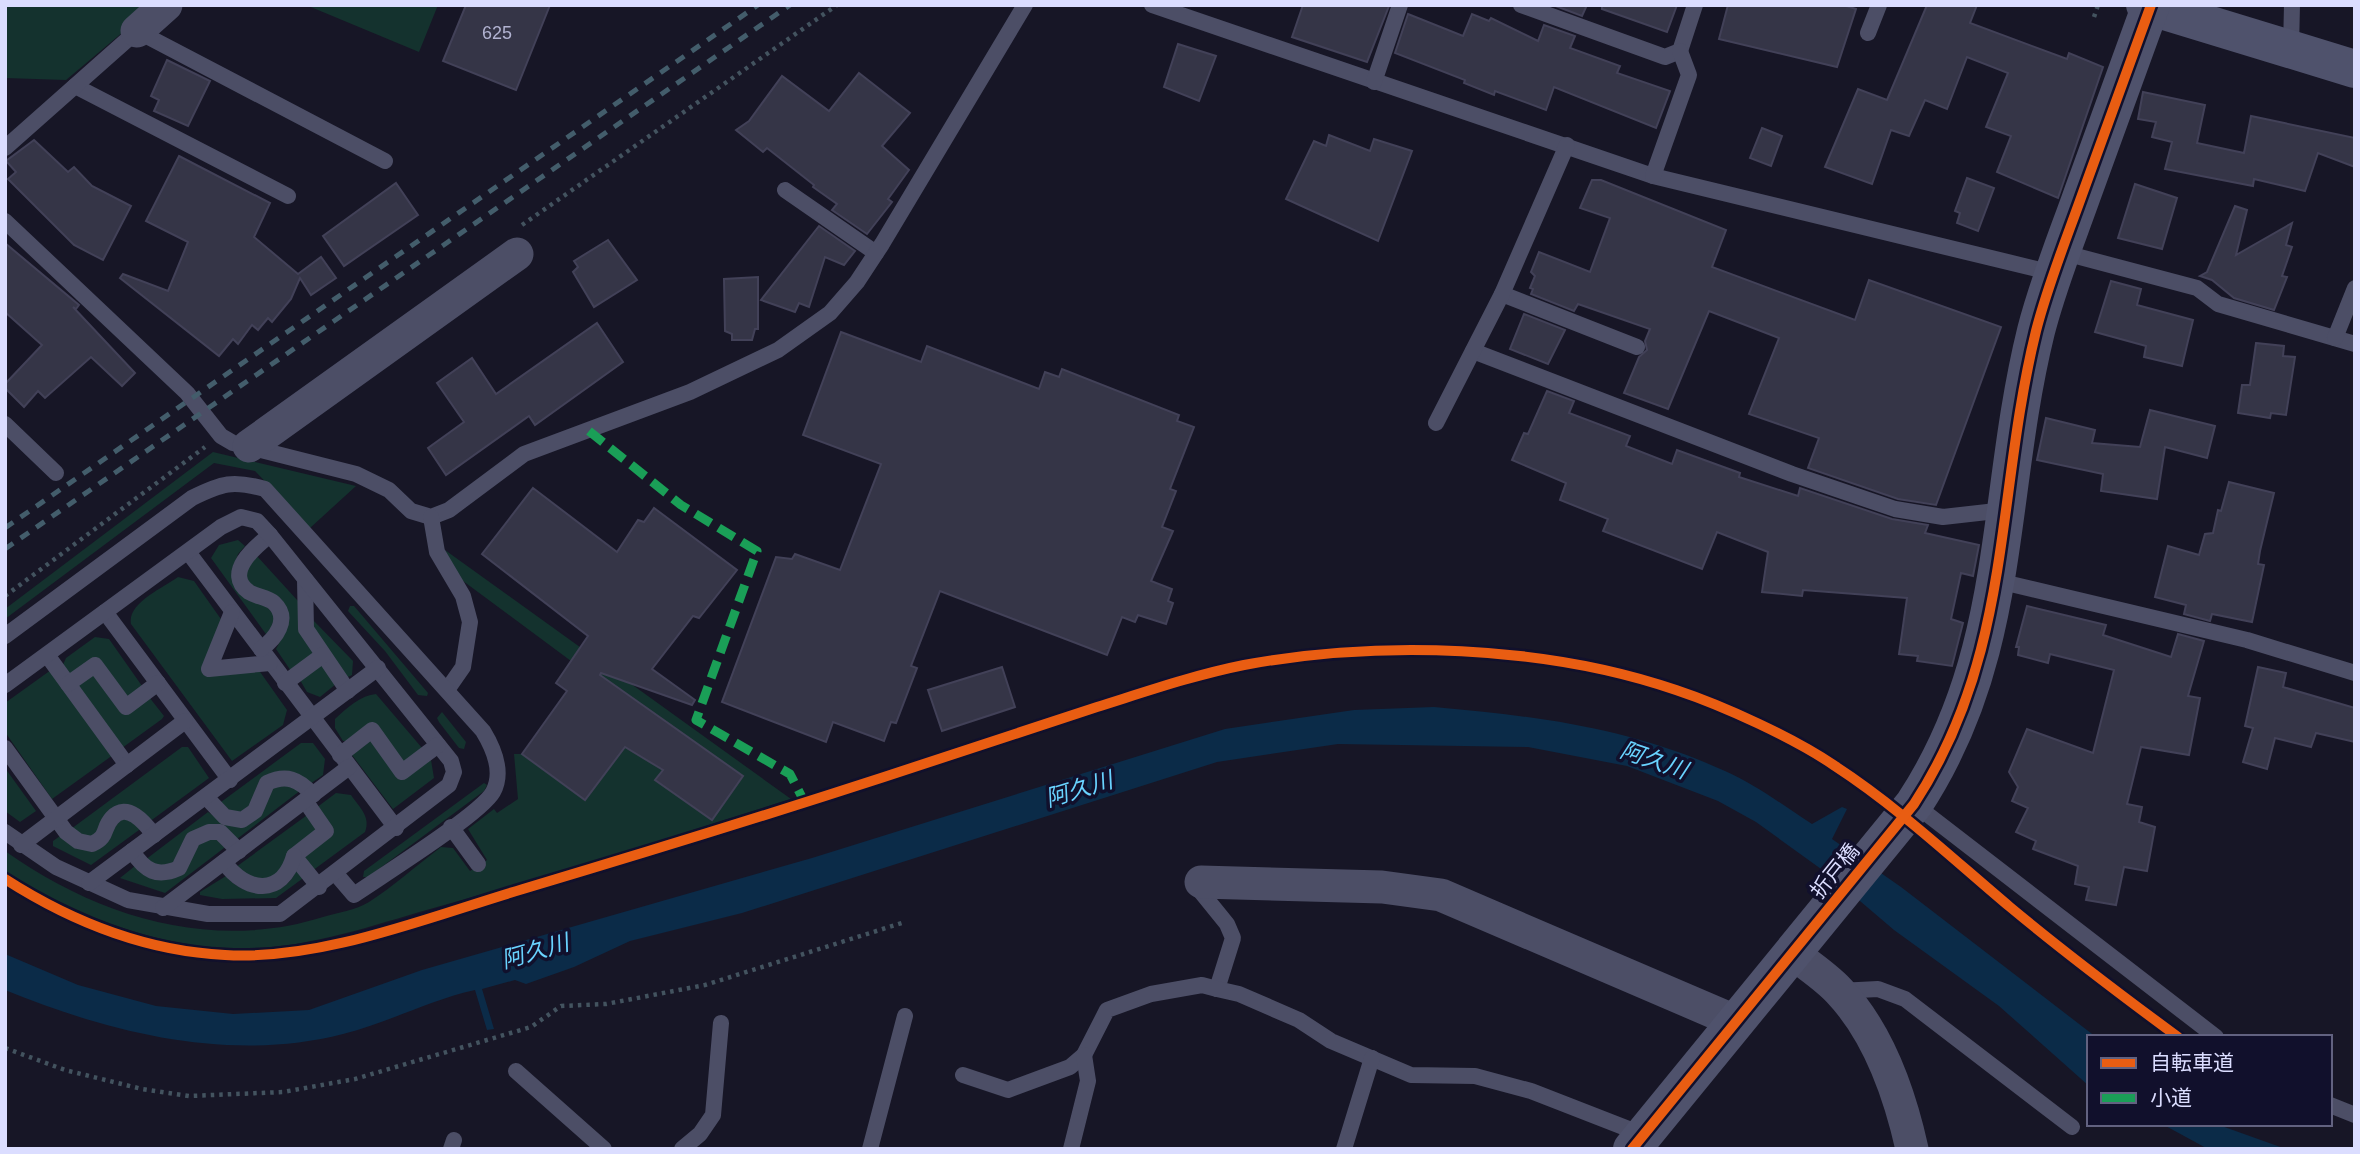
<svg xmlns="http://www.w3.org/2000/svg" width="2360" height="1154" font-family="Arial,'Noto Sans JP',sans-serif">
<rect width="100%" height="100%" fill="#171626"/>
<!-- green -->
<g fill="#14322e">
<polygon points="5,5 155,5 66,80 5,78"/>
<polygon points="306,5 438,5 419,52"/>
<polygon points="213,452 356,486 310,528 255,471 214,463 5,619 5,609"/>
<polygon points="238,540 245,546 238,554 233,569 275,616 268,637 211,558 219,545"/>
<path d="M445 550 791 799C671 837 551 876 430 909 364 928 293 953 223 948 143 943 72 912 5 871V851C98 917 212 952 323 917 337 913 356 910 369 902 394 886 417 865 441 847L453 848 470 871 487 860 468 829 494 809 497 813 518 799 514 754H522L569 788 571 661 459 578Z"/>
<polygon points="256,555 298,601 315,653 291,671 276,649 287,629 247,581 247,561"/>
<path d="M178 577 194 581 223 622 203 675 258 669 287 710 283 725 232 761 131 624C127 603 163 588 178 577Z"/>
<polygon points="350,606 354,606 428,693 427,696 418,695 385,651 348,611"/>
<polygon points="310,617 353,661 352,675 346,678 310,627"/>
<polygon points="95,637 109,639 142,686 127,698 97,658 70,675 62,667 66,658"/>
<polygon points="320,664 324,665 336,684 320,697 307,692 300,680"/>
<polygon points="51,670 113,755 52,799 5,732 5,703"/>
<polygon points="93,674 125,714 149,697 164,716 162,719 122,748 77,686"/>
<path d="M376 694 422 748 405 762 399 759 373 722 346 741H343L335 728V719C347 708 361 695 376 694Z"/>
<polygon points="442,712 466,742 464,749 459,748 439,722 437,718"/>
<polygon points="370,740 402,779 431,760 434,778 393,809 352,755"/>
<polygon points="301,743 313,743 325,759 323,775 310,784 287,772 247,811 233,814 221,802"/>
<polygon points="182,747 188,747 209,778 149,822 130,810 92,841 71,829"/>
<polygon points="5,768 36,811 20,822 5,811"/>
<polygon points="278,783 301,790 237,839 204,826 188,834 177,860 164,868 145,860 208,812 227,825"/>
<polygon points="484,783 487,785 484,791 368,877 363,877 364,871"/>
<path d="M336 793 351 795C360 808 371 817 365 832L312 871 300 854 331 831 316 808Z"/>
<polygon points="310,813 321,827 282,869 271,878 256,880 236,867"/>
<polygon points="119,816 141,824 139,830 91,865 53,846 53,841 63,834 82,846"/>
<polygon points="211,837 228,845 165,893 120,878 135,866 152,878 167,880 197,842"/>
<path d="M296 871 304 875 302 879 276 898 222 899 200 895V892L226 876C243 898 284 900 296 871Z"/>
</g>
<!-- water -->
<g fill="#0b2b48">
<path d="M1434 707C1537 716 1630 728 1725 771 1755 784 1784 806 1812 824L1842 807 1847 809 1832 839 1901 887 2096 1037H2089V1086L1999 1006 1894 930 1833 878 1819 897 1814 894 1828 874 1756 822 1718 801 1627 766 1528 747 1338 744 1217 762 742 913 630 941 574 967 526 984 515 980 482 989 494 1029 487 1030 475 990C429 1000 388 1023 343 1034 230 1063 110 1033 5 990V954L78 985 156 1006 233 1014 309 1010 422 970 812 858 1225 729 1354 710Z"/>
<polygon points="2162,1124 2216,1124 2286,1149 2208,1149"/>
</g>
<!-- building -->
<g fill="#353547" stroke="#424158" stroke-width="2">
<polygon points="466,5 550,5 516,90 443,61"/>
<polygon points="1303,5 1389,6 1367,62 1292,37"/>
<polygon points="1553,5 1587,5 1582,16"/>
<polygon points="1602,5 1677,5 1667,32 1602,9"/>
<polygon points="1728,5 1843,5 1856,9 1837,67 1719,39"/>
<polygon points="1927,5 1977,5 1970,23 2067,59 2069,53 2103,67 2058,198 1997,172 2011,136 1986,127 2008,73 1967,57 1947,109 1925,100 1909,136 1891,130 1872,184 1825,167 1858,89 1887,100"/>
<polygon points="1408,14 1463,36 1472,14 1489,21 1491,18 1538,41 1544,25 1575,36 1570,48 1620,66 1617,73 1670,91 1656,128 1554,87 1546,110 1495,91 1494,95 1464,83 1465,80 1395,53"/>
<polygon points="1178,44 1216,56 1199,101 1164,87"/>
<polygon points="167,60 210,81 188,126 154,111 159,100 151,96"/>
<polygon points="859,73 910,113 882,146 909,170 888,199 892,202 867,234 832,210 837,204 813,187 814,185 767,148 763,152 736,130 749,121 782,76 829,111"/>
<polygon points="2143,92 2205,105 2197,143 2244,153 2251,116 2355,138 2355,167 2318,153 2305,191 2254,179 2253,186 2165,169 2172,142 2152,137 2156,122 2138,119"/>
<polygon points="1762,128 1782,136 1771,166 1750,158"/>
<polygon points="1329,135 1370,151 1374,139 1412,151 1378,241 1286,199 1314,141 1326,146"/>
<polygon points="34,140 68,172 74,167 92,186 131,206 103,260 74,245 8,179 16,172 6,161"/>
<polygon points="179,156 270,203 254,237 298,274 321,257 336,278 311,295 300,278 291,299 272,322 268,318 258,330 252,325 238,344 233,339 219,356 120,278 123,274 168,291 188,242 146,221"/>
<polygon points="1967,178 1994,188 1978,231 1957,223 1960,213 1955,211"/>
<polygon points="1592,180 1601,180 1726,230 1712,267 1855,320 1869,280 2001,327 1936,505 1898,499 1808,468 1819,438 1749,414 1779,338 1709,311 1668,409 1624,393 1639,357 1647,350 1645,341 1650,329 1578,304 1574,311 1531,294 1533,289 1530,288 1535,276 1531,272 1539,252 1590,272 1610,218 1580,208"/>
<polygon points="396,183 418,215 344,266 323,236"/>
<polygon points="2135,184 2177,198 2162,249 2118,238"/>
<polygon points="2235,206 2247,210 2236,255 2292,223 2286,245 2292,247 2282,276 2287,277 2274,310 2234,298 2212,280 2200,276 2207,272"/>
<polygon points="819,226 855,251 844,265 825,257 809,307 799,303 795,312 761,300"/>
<polygon points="608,240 637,280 594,307 573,272 578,267 574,261"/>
<polygon points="5,243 79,305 76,309 73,307 135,373 122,386 91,357 45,398 38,391 24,407 5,388 5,384 42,345 5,312"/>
<polygon points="758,277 758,329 755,329 752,340 732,340 732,334 725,331 724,279"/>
<polygon points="2111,281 2141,289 2137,305 2193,320 2182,366 2144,357 2146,346 2095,332"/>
<polygon points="1524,314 1565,330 1548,364 1510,349"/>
<polygon points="597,323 623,362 535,425 529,416 446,475 428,448 464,422 437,383 472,358 496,394"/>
<polygon points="841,332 921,362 927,346 1039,389 1045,372 1059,377 1062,369 1179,415 1177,421 1194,427 1170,489 1176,491 1162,527 1173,531 1151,581 1172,589 1168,601 1173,603 1166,624 1138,615 1135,622 1122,617 1107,655 940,591 911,666 917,668 896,723 891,722 884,741 833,722 826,742 722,702 776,557 792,559 795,554 840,570 881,464 803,435"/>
<polygon points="2256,343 2284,346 2283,356 2295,357 2286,415 2271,413 2270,418 2238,413 2242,385 2250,385"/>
<polygon points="1547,391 1574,401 1569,413 1630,436 1626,446 1672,464 1677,450 1740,473 1739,477 1798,496 1800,488 1892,519 1928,525 1925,533 1979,545 1973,576 1961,573 1951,619 1963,623 1952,666 1917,661 1918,656 1899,654 1907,598 1803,590 1802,596 1762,592 1768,552 1717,532 1702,569 1603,531 1608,519 1560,500 1566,483 1512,460 1524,433 1528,434"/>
<polygon points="2150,410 2215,426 2207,458 2165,447 2157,499 2101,491 2103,474 2037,460 2046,418 2095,430 2092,443 2140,447"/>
<polygon points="2229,482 2274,493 2260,551 2258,564 2264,565 2252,622 2212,614 2210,621 2184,614 2186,605 2155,597 2168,546 2199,555 2205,534 2213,533 2218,510 2221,511"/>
<polygon points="533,488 617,552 638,520 644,522 654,508 737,570 699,618 693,616 652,669 695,700 692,705 601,673 600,675 743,776 712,820 655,780 663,770 625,747 585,800 522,754 567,691 556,683 588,636 482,554"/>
<polygon points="2027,606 2106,625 2103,635 2171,657 2178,634 2204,641 2188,696 2200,698 2189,755 2141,747 2127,804 2142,807 2139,822 2155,827 2147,871 2124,867 2116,905 2086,900 2089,887 2075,884 2078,866 2033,849 2036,841 2016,832 2028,808 2012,801 2018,787 2009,772 2027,729 2093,753 2114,670 2050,654 2048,663 2018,655 2019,647 2016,647"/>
<polygon points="1002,667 1015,707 942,731 928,690"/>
<polygon points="2258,667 2286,673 2283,687 2355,708 2355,742 2316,733 2311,747 2275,738 2267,769 2243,762 2253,728 2245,726"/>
</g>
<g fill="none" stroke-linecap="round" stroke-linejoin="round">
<!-- path -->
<g stroke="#43535f" stroke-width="4.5" stroke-dasharray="3.5 5" stroke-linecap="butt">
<polyline points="2094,17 2098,5"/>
<polyline points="522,225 837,5"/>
<polyline points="5,596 205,447"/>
<polyline points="5,1048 65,1070 142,1089 189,1096 283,1092 355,1079 531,1027 561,1006 606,1004 705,985 905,922"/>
</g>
<!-- lane -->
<g stroke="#4c4e66" stroke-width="16">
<polyline points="1152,5 1653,176 2053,273"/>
<polyline points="1521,5 1665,57 1680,51 1695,5"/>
<polyline points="1868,33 1879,5"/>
<polyline points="2291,48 2292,5"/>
<polyline points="1374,82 1400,5"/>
<polyline points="75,86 288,196"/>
<polyline points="5,148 137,31 385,161"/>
<polyline points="1653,176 1689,75 1680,51"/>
<polyline points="785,190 876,253"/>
<polyline points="5,221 187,393 221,436 233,443 356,474 389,490 411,511 431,517 449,510 524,454 690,392 778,350 830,313 857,282 882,244 1025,5"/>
<polyline points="2061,252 2197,288 2218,304 2355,344"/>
<polyline points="1502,294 1637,347"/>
<polyline points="2335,338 2355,288"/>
<polyline points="1473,351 1792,474 1895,509 1943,517 2005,510"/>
<polyline points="1436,423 1502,294 1567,145"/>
<polyline points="5,424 56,473"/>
<polyline points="431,517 437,552 463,596 470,622 463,667 447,690"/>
<polyline points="188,552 396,828"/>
<polyline points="305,579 306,629 348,691"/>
<polyline points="1998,581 2247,640 2355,673"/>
<polyline points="105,612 230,780"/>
<polyline points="232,612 209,669 270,663"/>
<path d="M5 636 192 498C222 483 233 480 265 489L483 731C494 749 504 772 493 792 481 814 380 877 354 895L336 874"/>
<path d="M261 649C275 639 291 619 274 603 267 597 257 597 249 592 223 573 255 547 270 535"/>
<polyline points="47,655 127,765"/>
<polyline points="285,683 323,655"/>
<polyline points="68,684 95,665 126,707 158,683"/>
<polyline points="5,685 221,527 241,517 257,521 270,535 451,761 454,772 449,785 280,914 208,914 128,900 56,867 5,832"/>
<path d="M5 748 66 832 78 841 92 844C109 836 102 829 112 818 127 801 145 823 154 835"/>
<polyline points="340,755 372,730 402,772 438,745"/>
<path d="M206 797 225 817 242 820 255 811 267 783C286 774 299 779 313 795"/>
<polyline points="306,802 326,831 294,856 319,887"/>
<polyline points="1914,804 2216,1037"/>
<polyline points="451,827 478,864"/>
<polyline points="21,845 185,721"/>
<path d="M132 851C145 871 157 878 179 868L193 839 209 832H220L239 851"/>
<path d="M224 862C246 893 282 897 294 856"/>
<polyline points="89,883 378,668"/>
<polyline points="1199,884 1197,887 1227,924 1233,938 1217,989"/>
<polyline points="163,908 349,767"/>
<polyline points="1839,991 1878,989 1905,999 2072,1127"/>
<polyline points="516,1071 604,1149"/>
<polyline points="963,1075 1008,1090 1070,1067 1084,1055 1107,1010 1151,994 1202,985 1217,989 1239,994 1299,1020 1331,1041 1411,1075 1475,1076 1531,1091 1644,1135"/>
<polyline points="2330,1105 2355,1115"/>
<polyline points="451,1149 454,1140"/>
<polyline points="682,1149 700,1134 713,1115 721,1023"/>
<polyline points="870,1149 905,1016"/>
<polyline points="1071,1149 1088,1081 1084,1055"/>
<polyline points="1344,1149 1372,1058"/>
</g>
<!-- street -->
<g stroke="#4c4e66" stroke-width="33">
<polyline points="137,31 166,5"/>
<polyline points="249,446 517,254"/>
<polyline points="1201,882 1382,887 1441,895 1737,1022"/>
<path d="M1792 953C1808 965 1826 977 1839 991 1878 1032 1900 1095 1912 1149"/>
</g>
<!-- secondary -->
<g stroke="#4f526c" stroke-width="38">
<polyline points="2145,5 2355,69"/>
<path d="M1632 1149 1914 804C2013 653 1995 497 2036 331 2048 284 2066 240 2082 195 2105 132 2128 69 2151 5"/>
</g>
<!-- rail -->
<g stroke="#435d6b" stroke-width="5" stroke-dasharray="10 9" stroke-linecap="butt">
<polyline points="5,528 758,5"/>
<polyline points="5,549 790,5"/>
</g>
<!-- quiet -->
<polyline stroke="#1a9f57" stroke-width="9" stroke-dasharray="18 9" stroke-linecap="butt" points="589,431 681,505 757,551 696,720 790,774 805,803"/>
<defs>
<g id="cycleway">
<path d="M5 879C72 922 145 951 225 955 322 961 431 916 523 889 644 853 764 816 884 777 955 753 1026 730 1097 707 1145 692 1194 675 1244 665 1379 640 1545 645 1676 690 1724 706 1794 738 1835 766 1898 807 1953 859 2010 907 2064 952 2121 995 2178 1037"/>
<path d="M1632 1149 1914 804C2013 653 1995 497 2036 331 2048 284 2066 240 2082 195 2105 132 2128 69 2151 5"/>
</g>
</defs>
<!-- cycleway casing -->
<use href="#cycleway" stroke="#11102c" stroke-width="15"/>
<!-- cycleway -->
<use href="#cycleway" stroke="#e95d12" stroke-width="10"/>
</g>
<g text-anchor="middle" stroke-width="7" stroke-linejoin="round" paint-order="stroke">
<!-- number labels -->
<g font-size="18" fill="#b2b3d1">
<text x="497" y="39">625</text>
</g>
<!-- street labels -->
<g font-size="21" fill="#dbddff" stroke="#11102c">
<text transform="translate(1835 871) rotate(-51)" y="7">折戸橋</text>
</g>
<!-- water labels -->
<g font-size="23" font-style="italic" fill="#69d3ff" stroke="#11102c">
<text transform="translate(1654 760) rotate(19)" y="8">阿久川</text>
<text transform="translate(1079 789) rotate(-17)" y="8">阿久川</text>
<text transform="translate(535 951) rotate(-16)" y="8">阿久川</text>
</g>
</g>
<!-- border -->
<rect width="2360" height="1154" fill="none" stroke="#dbddff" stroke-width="14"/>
<!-- legend -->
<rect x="2087" y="1035" width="245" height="91" fill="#11102c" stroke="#626280" stroke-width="2"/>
<rect x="2101" y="1058" width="35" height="10" fill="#e95d12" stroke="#626280" stroke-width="2"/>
<text x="2150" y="1070" font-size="21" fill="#dbddff">自転車道</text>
<rect x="2101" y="1093" width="35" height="10" fill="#1a9f57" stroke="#626280" stroke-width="2"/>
<text x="2150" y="1105" font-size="21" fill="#dbddff">小道</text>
</svg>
